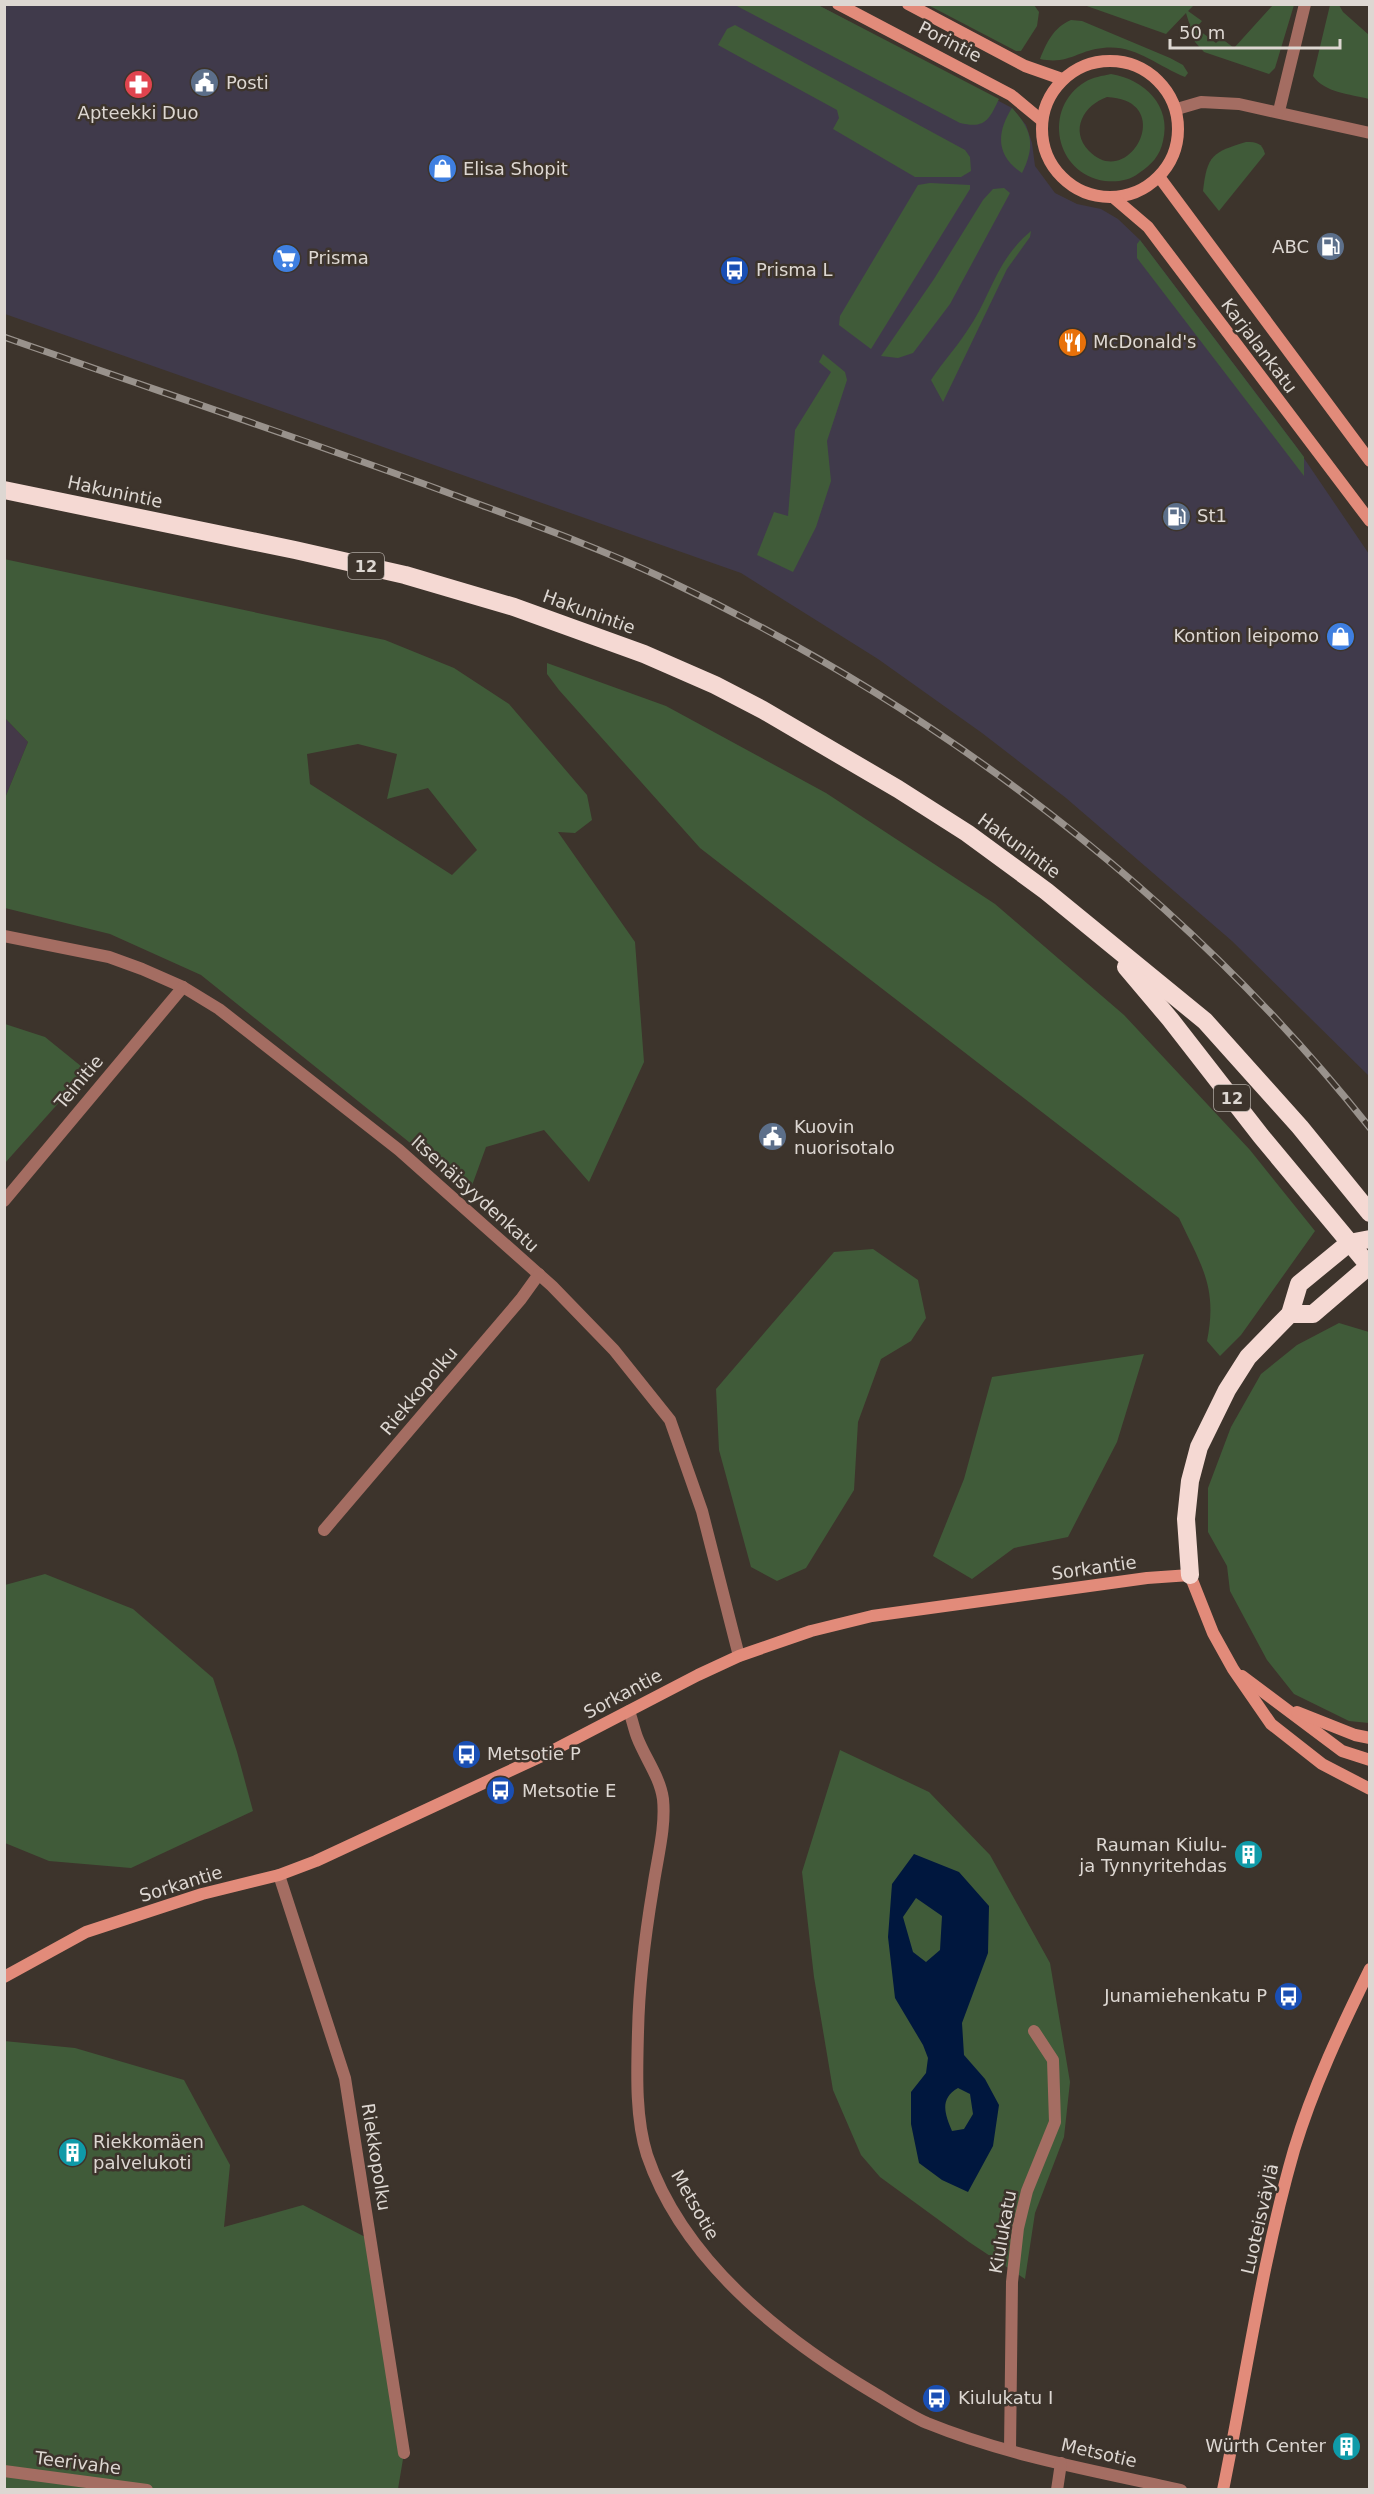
<svg xmlns="http://www.w3.org/2000/svg" width="1374" height="2494" font-family="'DejaVu Sans',sans-serif">
<rect width="100%" height="100%" fill="#3d342c"/>
<!-- commercial -->
<polygon fill="#403a4b" points="5,5 818,5 1012,108 1026,125 1032,143 1035,166 1055,193 1077,204 1101,209 1118,219 1140,240 1295,445 1369,554 1369,1076 1232,941 1066,798 982,733 878,659 741,573 5,314"/>
<!-- education -->
<polygon fill="#443948" points="5,718 28,742 5,798"/>
<!-- green -->
<g fill="#405b39" fill-rule="evenodd">
<path d="M735 5H818L999 99C989 120 985 129 960 123Z"/>
<polygon points="928,5 1034,5 1039,12 1037,26 1021,51 1016,51"/>
<polygon points="1084,5 1194,5 1188,11 1202,21 1196,28 1216,43 1221,38 1234,48 1273,5 1294,5 1275,68 1269,74 1204,52 1195,42 1186,13 1166,34"/>
<path d="M1330 5H1339L1343 12 1369 35V99C1350 94 1325 93 1313 76Z"/>
<path d="M1071 20 1082 21 1170 58 1183 65 1188 73 1185 77C1157 66 1135 44 1103 48 1078 50 1069 65 1040 59 1047 42 1053 28 1071 20Z"/>
<polygon points="735,25 965,150 970,157 971,171 961,177 915,177 833,129 839,118 837,110 718,45 727,29"/>
<path d="M1111 74C1144 79 1172 106 1163 141 1160 156 1151 165 1139 173 1129 181 1117 182 1105 181 1055 174 1042 108 1085 82 1093 77 1102 76 1111 74ZM1107 97C1178 100 1129 192 1089 151 1069 130 1084 105 1107 97Z"/>
<path d="M1012 108C1033 131 1035 146 1022 173 996 156 996 133 1012 108Z"/>
<path d="M1246 142C1257 142 1262 143 1265 154L1219 211 1203 191C1207 155 1213 152 1246 142Z"/>
<polygon points="930,183 970,185 970,189 871,349 839,325 840,316 918,185"/>
<polygon points="1004,188 1010,193 950,304 913,353 898,358 881,356 934,279 983,200 993,189"/>
<path d="M1031 231 1030 237 1007 269 943 402 931 380C942 363 956 348 967 331 992 295 995 261 1031 231Z"/>
<polygon points="1140,240 1304,457 1304,476 1137,258 1137,244"/>
<polygon points="823,354 845,372 847,380 827,441 831,481 816,527 793,572 757,555 774,512 788,516 795,430 831,372 819,362"/>
<path d="M4 559 385 640 454 668 509 704 587 795 592 820 575 833 558 832 635 942 644 1062 589 1182 544 1130 486 1147 470 1191 201 975 110 934 5 908V798L28 742 5 718ZM358 744 397 754 387 799 428 788 477 850 452 875 310 784 307 754Z"/>
<path d="M547 663 666 706 826 793 995 904 1124 1015 1250 1150 1315 1231 1241 1335 1220 1356 1207 1341C1218 1287 1201 1265 1179 1218L700 848 559 690 547 674Z"/>
<polygon points="5,1024 45,1037 87,1071 5,1163"/>
<polygon points="873,1249 918,1280 926,1318 911,1341 881,1359 858,1422 854,1490 806,1568 777,1581 751,1567 719,1450 716,1389 834,1252"/>
<polygon points="1339,1323 1369,1332 1369,1723 1349,1721 1294,1694 1267,1660 1230,1591 1227,1566 1208,1532 1208,1488 1231,1427 1261,1374 1297,1345"/>
<polygon points="1144,1354 1117,1442 1068,1537 1014,1548 972,1579 933,1556 964,1479 992,1377"/>
<polygon points="45,1574 133,1609 213,1678 237,1752 253,1811 131,1868 49,1861 5,1843 5,1585"/>
<polygon points="840,1750 929,1792 990,1855 1050,1963 1070,2082 1064,2137 1035,2213 1025,2279 969,2242 880,2177 861,2155 833,2090 814,1977 802,1872"/>
<polygon points="4,2041 75,2048 184,2080 230,2165 224,2227 303,2205 371,2240 404,2453 398,2489 5,2489"/>
</g>
<!-- water -->
<path fill="#00173e" fill-rule="evenodd" d="M914 1854 959 1872 989 1906 988 1953 962 2023 964 2055 985 2079 999 2105 993 2146 968 2192 942 2180 919 2163 911 2124V2092L926 2073 928 2058 923 2045 895 1998 888 1937 892 1884ZM916 1898 942 1916 940 1950 926 1962 913 1952 903 1917ZM958 2088 970 2094 973 2114 964 2129 952 2131C945 2114 939 2099 958 2088Z"/>
<g fill="none" stroke-linecap="round" stroke-linejoin="round">
<!-- street -->
<g stroke="#a46d62" stroke-width="12">
<polyline points="1177,109 1201,102 1239,104 1370,133"/>
<polyline points="1279,111 1305,4"/>
<polyline points="4,936 109,957 142,969 183,987 219,1009 399,1150 552,1286 614,1350 670,1420 702,1511 739,1656"/>
<polyline points="4,1201 183,987"/>
<polyline points="324,1530 521,1299 539,1274"/>
<path d="M629 1711C632 1719 634 1729 637 1737 645 1758 660 1777 663 1799 666 1828 657 1859 653 1888 645 1936 639 1984 638 2032 637 2071 635 2117 647 2155 683 2261 781 2338 874 2393 891 2403 909 2415 927 2423 1008 2456 1096 2471 1181 2490"/>
<polyline points="279,1875 345,2078 404,2453"/>
<polyline points="1010,2450 1012,2282 1018,2228 1027,2191 1055,2122 1053,2060 1034,2031"/>
<polyline points="4,2471 147,2490"/>
<polyline points="1057,2490 1061,2463"/>
</g>
<!-- secondary -->
<g stroke="#e28b7a" stroke-width="12">
<polyline points="838,4 1011,95 1040,119"/>
<polyline points="908,4 1025,66 1062,79"/>
<circle cx="1110" cy="129" r="68"/>
<polyline points="1160,178 1370,461"/>
<polyline points="1114,198 1148,227 1370,521"/>
<polyline points="1242,1676 1342,1751 1370,1760"/>
<polyline points="1297,1712 1355,1735 1370,1738"/>
<polyline points="4,1977 86,1932 202,1894 279,1875 316,1861 546,1754 698,1675 739,1656 811,1631 872,1616 1147,1578 1190,1575 1213,1633 1233,1669 1271,1724 1322,1764 1370,1789"/>
<path d="M1223 2490C1246 2377 1262 2261 1294 2150 1313 2087 1341 2028 1370 1969"/>
</g>
<!-- highway -->
<g stroke="#f5d9d3" stroke-width="18">
<polyline points="4,490 295,550 405,575 514,607 644,654 715,685 763,710 898,789 967,833 1046,891 1205,1021 1300,1127 1370,1213"/>
<polyline points="1126,967 1170,1019 1261,1136 1370,1267"/>
<polyline points="1290,1314 1313,1314 1370,1265"/>
<polyline points="1190,1575 1186,1519 1190,1481 1199,1447 1227,1390 1248,1357 1290,1314 1299,1284 1349,1243 1370,1239"/>
</g>
<defs>
<path id="rail" d="M4 337C152 389 300 438 446 492 518 519 593 545 663 578 934 705 1184 893 1370 1128"/>
</defs>
<!-- rail casing -->
<use href="#rail" stroke="#99928c" stroke-width="7"/>
<!-- rail -->
<use href="#rail" stroke="#3d342c" stroke-width="4.5" stroke-dasharray="14" stroke-linecap="butt"/>
</g>
<!-- icons -->
<defs>
<symbol id="civic-disc" viewBox="-11 -11 22 22"><circle r="9.5" fill="#5c6f8a" stroke="#3d342c"/><path d="M-.6-6.5H3V-4.5H.6V-3L4-1V1h2V6H-6V1h2V-1L-.6-3ZM-1.2 2.5V6h2.4V2.5Z" fill="#fff"/></symbol>
<symbol id="pharmacy-disc" viewBox="-11 -11 22 22"><circle r="9.5" fill="#e0444e" stroke="#3d342c"/><path d="M-2-6h4v4h4v4h-4v4h-4v-4h-4v-4h4Z" fill="#fff"/></symbol>
<symbol id="shop-disc" viewBox="-11 -11 22 22"><circle r="9.5" fill="#3f7fe0" stroke="#3d342c"/><path d="M-5-2.5h2.3a2.7 3.5 0 0 1 5.4 0H5L5.5 6h-11ZM-1.5-2.5h3a1.5 2.3 0 0 0-3 0Z" fill="#fff"/></symbol>
<symbol id="fuel-disc" viewBox="-11 -11 22 22"><circle r="9.5" fill="#5c6f8a" stroke="#3d342c"/><path d="M-5.5-6h7V0h2V4h1.3V-2.5L3-4.5l.8-.8L6-3V5H2.5V1h-1V6h-7ZM-4.2-4.7v3.2H.2V-4.7Z" fill="#fff"/></symbol>
<symbol id="supermarket-disc" viewBox="-11 -11 22 22"><circle r="9.5" fill="#3f7fe0" stroke="#3d342c"/><path d="M-6-5.5h2.5l.6 2H6L4.5 2H-2.5L-4.4-4H-6ZM-1.5 3.2a1.3 1.3 0 1 0 .1 0ZM3 3.2a1.3 1.3 0 1 0 .1 0Z" fill="#fff"/></symbol>
<symbol id="bus-disc" viewBox="-11 -11 22 22"><circle r="9.5" fill="#1a4fb4" stroke="#3d342c"/><path d="M-5-6H5V4H4V6H2V4H-2V6H-4V4H-5ZM-3.5-4V0h7V-4ZM-3.5 1.2v1.5H-2V1.2ZM2 1.2v1.5H3.5V1.2Z" fill="#fff"/></symbol>
<symbol id="restaurant-disc" viewBox="-11 -11 22 22"><circle r="9.5" fill="#e8710a" stroke="#3d342c"/><path d="M-5-6h1v4h1v-4h1v4h1v-4h1v5L-1.5 .5V6h-2V.5L-5-1ZM5-6V6H3V1.5H1.5Q1.5-4 5-6Z" fill="#fff"/></symbol>
<symbol id="building-disc" viewBox="-11 -11 22 22"><circle r="9.5" fill="#0f9aa8" stroke="#3d342c"/><path d="M-4-6H4V6H1V3H-1V6H-4ZM-2.5-4.3h1.7v1.8h-1.7ZM.8-4.3h1.7v1.8H.8ZM-2.5-1h1.7V.8h-1.7ZM.8-1h1.7V.8H.8Z" fill="#fff"/></symbol>
</defs>
<g fill-rule="evenodd">
<use href="#civic-disc" x="188" y="66" width="33" height="33"/>
<use href="#pharmacy-disc" x="122" y="68" width="33" height="33"/>
<use href="#shop-disc" x="426" y="152" width="33" height="33"/>
<use href="#fuel-disc" x="1314" y="230" width="33" height="33"/>
<use href="#supermarket-disc" x="270" y="242" width="33" height="33"/>
<use href="#bus-disc" x="718" y="254" width="33" height="33"/>
<use href="#restaurant-disc" x="1056" y="326" width="33" height="33"/>
<use href="#fuel-disc" x="1160" y="500" width="33" height="33"/>
<use href="#shop-disc" x="1324" y="620" width="33" height="33"/>
<use href="#civic-disc" x="756" y="1120" width="33" height="33"/>
<use href="#bus-disc" x="450" y="1738" width="33" height="33"/>
<use href="#bus-disc" x="484" y="1774" width="33" height="33"/>
<use href="#building-disc" x="1232" y="1838" width="33" height="33"/>
<use href="#bus-disc" x="1272" y="1980" width="33" height="33"/>
<use href="#building-disc" x="56" y="2136" width="33" height="33"/>
<use href="#bus-disc" x="920" y="2382" width="33" height="33"/>
<use href="#building-disc" x="1330" y="2430" width="33" height="33"/>
</g>
<g text-anchor="middle" stroke-width="5" stroke-linejoin="round" paint-order="stroke">
<!-- shield labels -->
<g fill="#3d342c" stroke="#ada6a0" stroke-width="1.5">
<rect x="348" y="553" width="36" height="26" rx="4.5"/>
<rect x="1214" y="1085" width="36" height="26" rx="4.5"/>
</g>
<g font-size="16" font-weight="bold" fill="#ddd7d2">
<text x="366" y="572">12</text>
<text x="1232" y="1104">12</text>
</g>
<!-- street labels -->
<g font-size="18" fill="#ddd7d2" stroke="#3d342c">
<text transform="translate(950 42) rotate(27)" y="6">Porintie</text>
<text transform="translate(1259 346) rotate(53)" y="6">Karjalankatu</text>
<text transform="translate(115 492) rotate(12)" y="6">Hakunintie</text>
<text transform="translate(589 612) rotate(20)" y="6">Hakunintie</text>
<text transform="translate(1019 846) rotate(36)" y="6">Hakunintie</text>
<text transform="translate(79 1082) rotate(-50)" y="6">Teinitie</text>
<text transform="translate(475 1194) rotate(42)" y="6">Itsenäisyydenkatu</text>
<text transform="translate(419 1391) rotate(-50)" y="6">Riekkopolku</text>
<text transform="translate(1094 1568) rotate(-8)" y="6">Sorkantie</text>
<text transform="translate(623 1694) rotate(-28)" y="6">Sorkantie</text>
<text transform="translate(181 1884) rotate(-17)" y="6">Sorkantie</text>
<text transform="translate(376 2157) rotate(81)" y="6">Riekkopolku</text>
<text transform="translate(695 2205) rotate(60)" y="6">Metsotie</text>
<text transform="translate(1260 2219) rotate(-77)" y="6">Luoteisväylä</text>
<text transform="translate(1003 2232) rotate(-80)" y="6">Kiulukatu</text>
<text transform="translate(1099 2453) rotate(13)" y="6">Metsotie</text>
<text transform="translate(78 2463) rotate(7)" y="6">Teerivahe</text>
</g>
<!-- poi labels -->
<g font-size="18" fill="#ddd7d2" stroke="#3d342c" text-anchor="start">
<text x="226" y="89">Posti</text>
<text x="138" y="119" text-anchor="middle">Apteekki Duo</text>
<text x="463" y="175">Elisa Shopit</text>
<text x="1309" y="253" text-anchor="end">ABC</text>
<text x="308" y="264">Prisma</text>
<text x="756" y="276">Prisma L</text>
<text x="1093" y="348">McDonald's</text>
<text x="1197" y="522">St1</text>
<text x="1319" y="642" text-anchor="end">Kontion leipomo</text>
<text x="794" y="1133">Kuovin<tspan x="794" dy="21">nuorisotalo</tspan></text>
<text x="487" y="1760">Metsotie P</text>
<text x="522" y="1797">Metsotie E</text>
<text x="1227" y="1851" text-anchor="end">Rauman Kiulu-<tspan x="1227" dy="21">ja Tynnyritehdas</tspan></text>
<text x="1267" y="2002" text-anchor="end">Junamiehenkatu P</text>
<text x="93" y="2148">Riekkomäen<tspan x="93" dy="21">palvelukoti</tspan></text>
<text x="958" y="2404">Kiulukatu I</text>
<text x="1326" y="2452" text-anchor="end">Würth Center</text>
</g>
</g>
<!-- border -->
<rect width="1374" height="2494" fill="none" stroke="#ddd7d2" stroke-width="12"/>
<!-- scale -->
<path d="M1170 39v9h170v-9" fill="none" stroke="#ddd7d2" stroke-width="3"/>
<text x="1179" y="39" font-size="18" fill="#ddd7d2" stroke="#3d342c" stroke-width="4.5" paint-order="stroke">50 m</text>
</svg>
